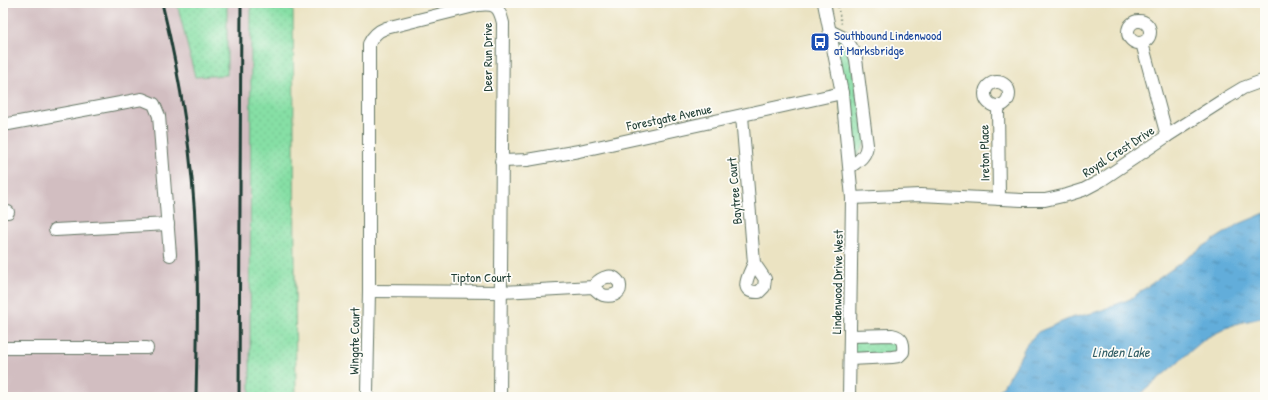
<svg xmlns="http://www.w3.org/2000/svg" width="1268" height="400" font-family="'Patrick Hand',sans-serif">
<defs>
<pattern id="grass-dots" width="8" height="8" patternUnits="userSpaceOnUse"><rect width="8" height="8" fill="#86dfa5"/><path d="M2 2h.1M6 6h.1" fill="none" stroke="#73c08f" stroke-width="1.8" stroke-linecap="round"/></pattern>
<pattern id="water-ripples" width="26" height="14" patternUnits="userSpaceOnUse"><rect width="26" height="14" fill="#62adda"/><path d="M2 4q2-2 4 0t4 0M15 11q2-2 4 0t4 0" fill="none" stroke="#508eb2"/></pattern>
</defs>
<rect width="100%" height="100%" fill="#fdfcf7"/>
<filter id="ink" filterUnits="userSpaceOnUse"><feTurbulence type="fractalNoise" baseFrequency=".025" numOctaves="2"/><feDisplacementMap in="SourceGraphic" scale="8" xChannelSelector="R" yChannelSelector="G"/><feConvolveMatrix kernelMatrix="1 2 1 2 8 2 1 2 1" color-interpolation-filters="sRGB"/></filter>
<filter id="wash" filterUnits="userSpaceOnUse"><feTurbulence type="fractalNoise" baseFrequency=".012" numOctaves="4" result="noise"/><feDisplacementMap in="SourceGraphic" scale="16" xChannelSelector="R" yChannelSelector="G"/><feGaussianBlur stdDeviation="0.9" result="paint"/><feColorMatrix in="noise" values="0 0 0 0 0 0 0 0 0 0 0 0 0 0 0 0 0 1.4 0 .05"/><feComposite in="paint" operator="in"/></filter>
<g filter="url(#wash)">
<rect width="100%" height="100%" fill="#ebe3c2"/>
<!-- industrial -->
<polygon fill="#d2bec1" points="3,3 177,3 195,77 227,74 227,3 251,3 250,397 3,397"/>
<!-- grass -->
<g fill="url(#grass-dots)" stroke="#528e6c">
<polygon points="177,3 227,3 227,75 195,77"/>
<polygon points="251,3 293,3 296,397 250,397"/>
<polygon points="830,31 846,39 867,140 850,167"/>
<polygon points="892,335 903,352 850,359 850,336"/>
</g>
<!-- water -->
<polygon fill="url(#water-ripples)" stroke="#407587" points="1265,213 1265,317 1235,324 1206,338 1137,397 994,397 1003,386 1019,359 1026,345 1038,332 1071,318 1097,312 1130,299 1204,246 1239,224"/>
</g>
<g filter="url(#ink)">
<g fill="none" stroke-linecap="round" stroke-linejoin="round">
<defs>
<g id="minor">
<polyline points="824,3 842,93 852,198 849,397"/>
<circle cx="1139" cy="32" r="11"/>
<path d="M830 31 846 39 853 50 856 59 867 145C866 157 858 161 850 167"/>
<polyline points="1142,43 1167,136"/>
<circle cx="997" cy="94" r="12"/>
<polyline points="998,106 999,199"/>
<path d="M742 116 754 263 765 279 764 287 759 292C737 293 749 275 754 263"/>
<polyline points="3,125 142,99 154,104 159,116 170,255"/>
<polyline points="501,161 527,160 579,151 842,93"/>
<polyline points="852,198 920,195 1022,200 1045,200 1067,195 1083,190 1100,181 1167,136 1228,97 1243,88 1265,80"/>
<polyline points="3,212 8,212"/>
<polyline points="55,230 168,224"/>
<path d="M369 291 501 292 593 287C596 290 599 293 603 295 610 297 621 295 620 286 620 284 619 282 617 280 609 272 598 280 593 287"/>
<polyline points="3,348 147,348"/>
<path d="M850 359 892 357 899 356 903 352C904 342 902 337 892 335L850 336"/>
<path d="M365 397 367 392 369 291V44C373 35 378 31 386 28L478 5C495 3 499 6 503 23L500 397"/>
</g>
</defs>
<!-- minor casing -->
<use href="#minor" stroke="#676" stroke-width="14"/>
<!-- path -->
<polyline stroke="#676" stroke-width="1.5" stroke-dasharray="1 3" stroke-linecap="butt" points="837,3 842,26"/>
<!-- minor -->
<use href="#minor" stroke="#fff" stroke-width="12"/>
<!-- rail -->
<g stroke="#1f3d34" stroke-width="3">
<path d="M162 3C181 80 193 160 196 240 199 292 197 345 196 397"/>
<polyline points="239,397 241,3"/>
</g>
</g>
</g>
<!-- icons -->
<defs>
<symbol id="bus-square" viewBox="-11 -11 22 22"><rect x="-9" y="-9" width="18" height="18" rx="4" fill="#1a4fb4" stroke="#fdfcf7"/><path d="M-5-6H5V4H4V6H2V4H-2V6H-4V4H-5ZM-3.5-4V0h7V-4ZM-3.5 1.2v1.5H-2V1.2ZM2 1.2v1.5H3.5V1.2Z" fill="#fff"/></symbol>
</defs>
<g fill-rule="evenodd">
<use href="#bus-square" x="809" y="31" width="22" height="22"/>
</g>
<g text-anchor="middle" stroke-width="3.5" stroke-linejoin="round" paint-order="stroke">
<!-- transit labels -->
<g font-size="13" fill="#164399" stroke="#fdfcf7" text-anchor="start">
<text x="834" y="40">Southbound Lindenwood<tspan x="834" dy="15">at Marksbridge</tspan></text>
</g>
<!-- street labels -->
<g font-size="13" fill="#1f3d34" stroke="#fdfcf7">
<text transform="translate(487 57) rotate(-90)" y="5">Deer Run Drive</text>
<text transform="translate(669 117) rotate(-12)" y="5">Forestgate Avenue</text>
<text transform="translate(1118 151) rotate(-33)" y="5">Royal Crest Drive</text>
<text transform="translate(984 153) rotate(-91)" y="5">Ireton Place</text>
<text transform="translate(734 191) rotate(-95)" y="5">Baytree Court</text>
<text x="481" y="282">Tipton Court</text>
<text transform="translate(837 282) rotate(-89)" y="5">Lindenwood Drive West</text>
<text transform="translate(354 341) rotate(-89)" y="5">Wingate Court</text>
</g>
<!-- water labels -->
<g font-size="14" font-style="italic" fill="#335f66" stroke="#fdfcf7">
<text x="1121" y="357">Linden Lake</text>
</g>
</g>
<!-- margin -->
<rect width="1268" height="400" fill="none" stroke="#fdfcf7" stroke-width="16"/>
</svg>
